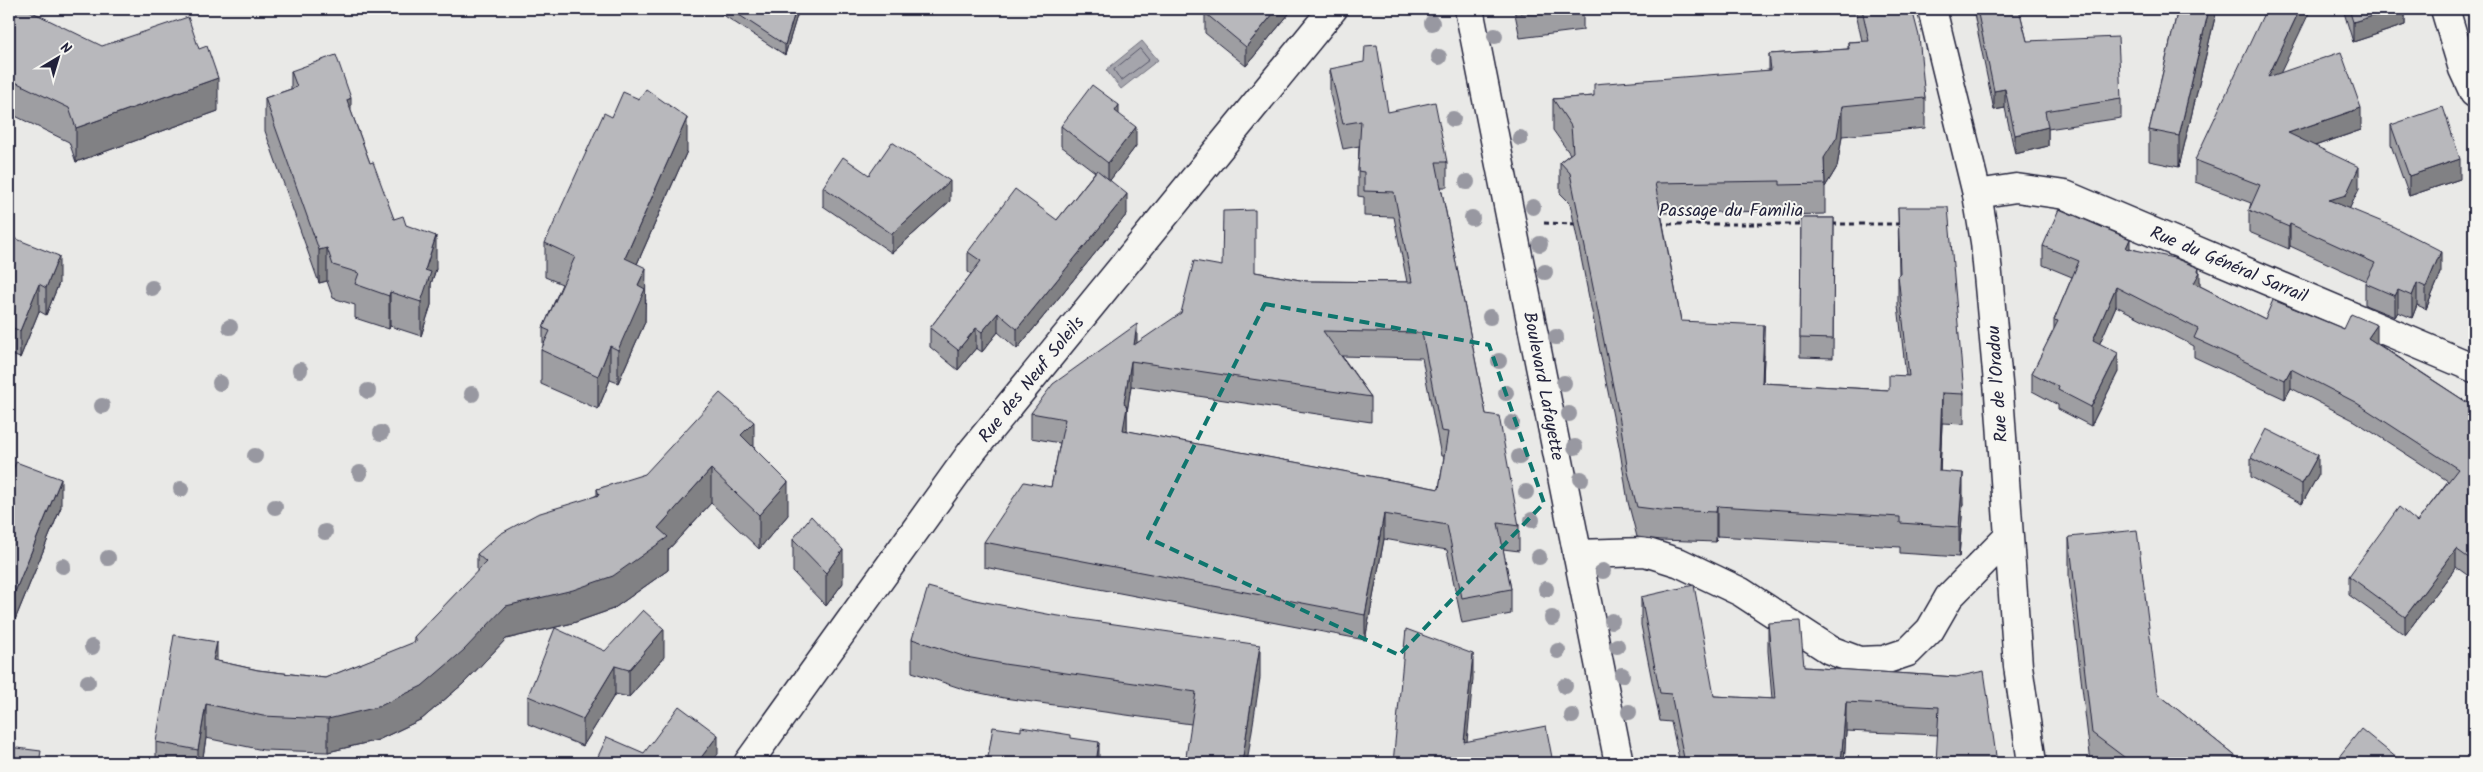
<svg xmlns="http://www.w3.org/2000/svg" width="2483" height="772" font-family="Kalam,sans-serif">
<rect width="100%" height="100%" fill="#e9e9e7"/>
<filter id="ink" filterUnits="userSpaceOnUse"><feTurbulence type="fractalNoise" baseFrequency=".02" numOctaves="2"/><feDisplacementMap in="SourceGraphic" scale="10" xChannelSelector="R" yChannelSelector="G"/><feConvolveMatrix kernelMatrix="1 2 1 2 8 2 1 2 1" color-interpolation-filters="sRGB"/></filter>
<g filter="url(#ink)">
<!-- water -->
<polygon fill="#a5a5ac" stroke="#71717f" points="1142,41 1158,60 1121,89 1106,70"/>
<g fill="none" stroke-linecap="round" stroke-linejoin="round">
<!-- shore -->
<polygon stroke="#565668" stroke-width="1" points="1140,49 1149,60 1121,81 1114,70"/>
<defs>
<g id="street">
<polyline points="1932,9 1977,194 1985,242 1999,394 2018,666 2032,763"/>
<polyline points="2445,9 2463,69 2474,93"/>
<polyline points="1977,194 2016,188 2065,195 2474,368"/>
<polyline points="1577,554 1645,552 1680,563 1741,592 1830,650 1859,661 1884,660 1908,652 1930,630 1949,597 2008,537"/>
<polyline points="748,763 973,450 1333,9"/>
</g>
<polyline id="primary" points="1469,9 1619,763"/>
</defs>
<!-- street casing -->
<use href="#street" stroke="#22223b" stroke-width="31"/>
<!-- primary casing -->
<use href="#primary" stroke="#22223b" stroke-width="31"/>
<!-- path -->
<g stroke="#22223b" stroke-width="3" stroke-dasharray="5 4" stroke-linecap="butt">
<polyline points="1544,223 1578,224"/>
<polyline points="1659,224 1803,224"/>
<polyline points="1832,224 1901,224"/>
</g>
<!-- street -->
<use href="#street" stroke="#f6f6f2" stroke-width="28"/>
<!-- primary -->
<use href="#primary" stroke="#f6f6f2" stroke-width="28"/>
</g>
<!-- trees -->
<g fill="#9898a1">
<circle cx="1432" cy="23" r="8"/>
<circle cx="1495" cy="36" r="8"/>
<circle cx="1439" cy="57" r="8"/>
<circle cx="1453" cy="119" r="8"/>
<circle cx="1520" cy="138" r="8"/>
<circle cx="1467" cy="182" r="8"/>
<circle cx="1533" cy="207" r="8"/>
<circle cx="1472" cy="218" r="8"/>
<circle cx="1540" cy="244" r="8"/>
<circle cx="1545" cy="272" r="8"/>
<circle cx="152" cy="288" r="8"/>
<circle cx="1490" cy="317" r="8"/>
<circle cx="230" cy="327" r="8"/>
<circle cx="1556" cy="337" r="8"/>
<circle cx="1499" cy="361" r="8"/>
<circle cx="300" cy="370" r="8"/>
<circle cx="220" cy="383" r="8"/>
<circle cx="1564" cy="383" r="8"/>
<circle cx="368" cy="391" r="8"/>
<circle cx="1506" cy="393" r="8"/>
<circle cx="472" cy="394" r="8"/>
<circle cx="102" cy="406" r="8"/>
<circle cx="1569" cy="414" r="8"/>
<circle cx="1512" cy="423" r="8"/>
<circle cx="381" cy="433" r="8"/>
<circle cx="1575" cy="447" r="8"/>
<circle cx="255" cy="456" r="8"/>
<circle cx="1519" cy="457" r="8"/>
<circle cx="360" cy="473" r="8"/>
<circle cx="1581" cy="479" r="8"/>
<circle cx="181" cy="489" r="8"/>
<circle cx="1526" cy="492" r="8"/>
<circle cx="275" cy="507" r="8"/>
<circle cx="1532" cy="520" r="8"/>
<circle cx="325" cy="532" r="8"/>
<circle cx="1539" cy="557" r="8"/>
<circle cx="108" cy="558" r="8"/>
<circle cx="63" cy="566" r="8"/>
<circle cx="1603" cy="571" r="8"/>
<circle cx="1546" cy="589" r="8"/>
<circle cx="1552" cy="618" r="8"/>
<circle cx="1612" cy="621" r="8"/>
<circle cx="1617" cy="646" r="8"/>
<circle cx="92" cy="647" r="8"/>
<circle cx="1558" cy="651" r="8"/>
<circle cx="1622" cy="675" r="8"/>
<circle cx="88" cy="682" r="8"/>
<circle cx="1565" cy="686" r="8"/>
<circle cx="1629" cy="712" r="8"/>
<circle cx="1572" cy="716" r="8"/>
</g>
<!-- wall -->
<g fill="#9e9ea2" stroke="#22223b" fill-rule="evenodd">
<polygon points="9,9 218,111 76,162 69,142 9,113"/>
<polygon points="714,9 799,9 785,55"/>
<polygon points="1293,9 1246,66 1205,33 1205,13"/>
<polygon points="1514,9 1583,9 1583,30 1520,38"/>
<polygon points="1855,9 1912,9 1925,98 1925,128 1842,136 1837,167 1825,187 1825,214 1780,215 1780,211 1661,213 1681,321 1764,355 1763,383 1889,390 1906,376 1898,305 1898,275 1899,275 1898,207 1964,394 1964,424 1942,423 1940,471 1963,503 1959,557 1900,553 1900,547 1717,536 1716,542 1661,540 1637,537 1628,502 1620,451 1570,203 1560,193 1560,162 1570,154 1553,130 1553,99 1594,96 1769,70 1769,54 1848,49 1848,42 1862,41"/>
<polygon points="1973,9 2019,9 2027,41 2121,99 2121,118 2048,129 2048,146 2015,154 2005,108 1994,110"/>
<polygon points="2178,9 2217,9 2179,167 2149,161 2149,130"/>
<polygon points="2343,9 2405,9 2405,25 2353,42"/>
<path d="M1330 69 1388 112 1447 162V187H1441L1486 414 1519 526V551L1503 549 1511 589V614L1462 623 1447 550 1384 539 1365 640 984 567V542L1051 487 1060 443 1031 438V413L1137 343 1255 272 1306 281 1407 282 1394 217 1364 216V197L1358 196V171L1359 146 1343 149 1330 94ZM1342 356 1422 358 1441 456H1444L1439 489 1127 431V412L1131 386 1371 422V397Z"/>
<polygon points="291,71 351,111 370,163 394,219 406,225 436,269 431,284 431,305 421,336 390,326 389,329 355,318 355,305 333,298 327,281 319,283 265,131 265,98 291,89"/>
<polygon points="2281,73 2361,130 2315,146 2359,189 2349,209 2441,273 2426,309 2417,305 2412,318 2398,312 2395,317 2365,305 2365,283 2366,281 2290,246 2289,249 2249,232 2249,210 2251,203 2195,182 2195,160"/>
<polygon points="1119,114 1136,146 1110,180 1127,214 1017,349 998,332 982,352 976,348 958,370 930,347 930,328 971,274 968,272 968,252 1057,220 1095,172 1061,146 1061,126"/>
<polygon points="2391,125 2460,179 2409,196 2391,145"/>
<polygon points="687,151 637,264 646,301 645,303 645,322 618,383 610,380 598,409 541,384 541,350 543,347 543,328 562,284 545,277 545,243"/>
<polygon points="869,175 950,201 892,253 823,206 823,187"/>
<polygon points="1801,218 1834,218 1833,358 1800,357"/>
<polygon points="9,236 59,283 46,315 39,311 20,358 9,354"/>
<polygon points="2043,246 2130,248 2199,272 2200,286 2265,319 2377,343 2474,407 2474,571 2470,577 2456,567 2405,635 2349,595 2349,576 2417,522 2448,481 2355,421 2291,388 2285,399 2194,357 2194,346 2116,306 2099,344 2118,372 2091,426 2058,409 2058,405 2032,391 2032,373 2054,330 2054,320 2072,277 2043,265"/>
<polygon points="754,447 788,515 759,549 711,503 668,550 668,570 613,609 573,623 506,639 464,683 422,719 378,740 328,752 263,750 206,738 202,763 156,763 156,742 217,661 258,670 325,678 414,643 414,637 477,572 477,554 597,495 597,489"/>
<polygon points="2251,458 2318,475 2302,504 2251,477"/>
<polygon points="9,473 61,507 10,632 9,631"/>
<polygon points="2069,537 2157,693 2244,763 2091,763 2069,577"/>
<polygon points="793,539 843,583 826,606 793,572"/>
<polygon points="1641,597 1714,696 1772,699 1768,651 1768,623 1804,667 1956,677 1938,735 1846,731 1844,763 1680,763 1671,722 1660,721 1641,625"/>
<polygon points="975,600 1260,678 1191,724 1004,698 966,690 912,672 912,639"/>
<polygon points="605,651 664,657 629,697 615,694 583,746 528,724 528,696"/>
</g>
<!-- shaded-wall -->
<g fill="#818184" stroke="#22223b">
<polygon points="796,9 799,9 785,55 785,45"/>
<polygon points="1277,9 1293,9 1246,66 1246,47"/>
<polygon points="2209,9 2217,9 2179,167 2179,136"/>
<polygon points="2300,9 2311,9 2268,99 2268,77"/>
<polygon points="2396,9 2405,9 2405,25 2353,42 2353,22"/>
<polygon points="218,78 218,111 76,162 76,128"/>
<polygon points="2005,89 2005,108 1994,110 1994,91"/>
<polygon points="351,98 351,132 347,100"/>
<polygon points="1119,105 1119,125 1115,111"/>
<polygon points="1842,106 1842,136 1837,167 1825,187 1824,158"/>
<polygon points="2361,108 2361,130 2288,155 2288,133"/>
<polygon points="687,118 687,151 625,291 625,258"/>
<polygon points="1136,127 1136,146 1108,183 1108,163"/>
<polygon points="2048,127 2048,146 2015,154 2015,135"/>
<polygon points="2460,159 2460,179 2409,196 2409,176"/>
<polygon points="2359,167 2359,189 2346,216 2329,200"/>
<polygon points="950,181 950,201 892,253 892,234"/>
<polygon points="1127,194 1127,214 1017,349 1017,329"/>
<polygon points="2290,224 2290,246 2289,249 2289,227"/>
<polygon points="436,236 436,269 431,284 431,305 421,336 421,302 425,270"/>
<polygon points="2130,239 2130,257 2126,248"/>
<polygon points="327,248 327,281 319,283 319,250"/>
<polygon points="2441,251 2441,273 2426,309 2426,287"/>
<polygon points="59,256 59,283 46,315 46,288"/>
<polygon points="646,268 645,322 618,383 618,350 638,285"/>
<polygon points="2199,268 2199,274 2200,272 2200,291 2194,283"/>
<polygon points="2417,283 2417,305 2412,318 2412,296"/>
<polygon points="39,284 39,311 20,358 20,331"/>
<polygon points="2116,287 2116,306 2093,359 2093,340"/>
<polygon points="2398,290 2398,312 2395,317 2395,296"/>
<polygon points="390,292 390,326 389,329 389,296"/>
<polygon points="998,313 998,332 982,352 982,332"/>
<polygon points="1137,324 1137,350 1134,345"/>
<polygon points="1764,325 1764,355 1762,413 1762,383"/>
<polygon points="2377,325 2377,344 2368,338"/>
<polygon points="976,328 976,348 958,370 958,350"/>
<polygon points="610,346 610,380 598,409 598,376"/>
<polygon points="2118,353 2118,372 2091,426 2091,407"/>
<polygon points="1131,361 1131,386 1127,412 1127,433 1123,430 1124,403"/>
<polygon points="2291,369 2291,388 2285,399 2285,380"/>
<polygon points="1942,393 1942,423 1939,501 1939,471"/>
<polygon points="2474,408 2474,427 2467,418"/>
<polygon points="754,422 754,456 741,435"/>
<polygon points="2318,455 2318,475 2302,504 2302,484"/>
<polygon points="711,469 711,503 668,550 668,570 613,609 573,623 506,639 464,683 422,719 378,740 328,752 328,719 506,606 658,528"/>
<polygon points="1963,473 1963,503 1959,557 1959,527"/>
<polygon points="61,479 61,507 10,632 10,604"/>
<polygon points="788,482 788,515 759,549 759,515"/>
<polygon points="1717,506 1717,536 1716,542 1716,512"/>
<polygon points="1384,514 1384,539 1365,640 1365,615"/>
<polygon points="2456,549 2456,567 2405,635 2405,617"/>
<polygon points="843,550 843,583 826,606 826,573"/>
<polygon points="2474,553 2474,571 2470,577 2470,559"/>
<polygon points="664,629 664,657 629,697 629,670"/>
<polygon points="217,642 217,675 213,660"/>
<polygon points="1260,645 1260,678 1247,763 1242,763"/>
<polygon points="1473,654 1473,679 1465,763 1464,742"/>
<polygon points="615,666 615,694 583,746 583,719"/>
<polygon points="1846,702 1846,731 1844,763 1841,763"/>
<polygon points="206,704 206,738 202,763 198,763 198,750"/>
<polygon points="718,735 718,754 711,763 697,763"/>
<polygon points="1099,742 1099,763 1096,763"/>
</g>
<!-- building -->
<g fill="#b8b8bc" stroke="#22223b" fill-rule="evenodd">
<polygon points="9,9 26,9 102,46 188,17 199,49 207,46 218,78 76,128 69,108 9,79"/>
<polygon points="730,9 796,9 785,45"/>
<polygon points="1208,9 1277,9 1246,47 1205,13"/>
<polygon points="1520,9 1555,9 1520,13"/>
<polygon points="1862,9 1912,9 1919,36 1925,98 1842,106 1837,137 1824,158 1825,184 1780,185 1780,181 1655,183 1681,321 1764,325 1762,383 1889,390 1889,375 1909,376 1898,275 1900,274 1898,207 1948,207 1964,394 1942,393 1939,471 1963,473 1959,527 1900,523 1900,517 1717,506 1716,512 1661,510 1637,507 1628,472 1620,421 1570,173 1560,162 1573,152 1571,126 1553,99 1594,96 1594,84 1771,70 1769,54 1849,49 1848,42 1869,41"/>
<polygon points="1977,9 2019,9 2027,41 2118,37 2121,99 2045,111 2048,127 2015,135 2005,89 1994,91"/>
<polygon points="2178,9 2209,9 2179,136 2149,130"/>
<polygon points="2266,9 2300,9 2268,77 2341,52 2361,108 2288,133 2359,167 2346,195 2329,200 2392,226 2441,251 2426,287 2417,283 2412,296 2398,290 2395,296 2365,283 2375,263 2290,224 2289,227 2249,210 2260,185 2195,160"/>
<polygon points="2349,9 2396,9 2353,22"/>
<path d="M1377 45 1388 112 1435 102 1447 162H1436L1486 414 1499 416 1519 526 1498 523 1511 589 1462 598 1447 525 1384 514 1365 615 984 542 1024 482 1051 487 1065 419 1031 413 1053 384 1137 324 1134 345 1181 313 1194 261 1222 266 1223 211 1255 210V272L1306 281 1412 282 1394 192 1364 191V172L1358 171 1361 121 1343 124 1330 69 1364 62 1365 46ZM1323 331 1422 333 1441 431 1448 432 1439 489 1123 430 1127 407 1124 403 1131 361 1371 397Z"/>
<polygon points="336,55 351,98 347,100 370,163 373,162 394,219 403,216 406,225 436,236 425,270 431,272 421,302 390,292 389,296 355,284 359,273 333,265 327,248 319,250 265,98 297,87 291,71"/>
<polygon points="1092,85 1119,105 1115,111 1136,127 1108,163 1061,126"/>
<polygon points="646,89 687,118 625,258 646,268 638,285 645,289 618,350 610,346 598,376 541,350 550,331 543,328 575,257 545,243 604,113 612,117 623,92 639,99"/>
<polygon points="2443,107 2460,159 2409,176 2391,125"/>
<polygon points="892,142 950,181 892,234 823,187 843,157 869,175"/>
<polygon points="1097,170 1127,194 1017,329 998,313 982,332 976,328 958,350 930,328 981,261 968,252 1015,189 1057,220"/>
<polygon points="2059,209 2130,239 2126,248 2174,258 2199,268 2198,271 2200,272 2194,283 2265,319 2273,300 2344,329 2351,314 2377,325 2368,338 2474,407 2474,408 2467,418 2474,423 2474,553 2470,559 2456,549 2405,617 2349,576 2399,507 2417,522 2458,469 2355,402 2291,369 2285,380 2194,338 2198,329 2116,287 2093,340 2118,353 2091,407 2058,390 2059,387 2032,373 2058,321 2054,320 2079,261 2043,246"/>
<polygon points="1801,218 1834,218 1833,339 1800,338"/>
<polygon points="9,236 59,256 46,288 39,284 20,331 9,326"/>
<polygon points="720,393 754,422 741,435 788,482 759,515 711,469 658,528 668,537 613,576 573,590 506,606 464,650 422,686 378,707 328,719 263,716 206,704 198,750 156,742 174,635 217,642 213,660 258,670 325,678 417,641 414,637 486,562 477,554 500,534 537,514 599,495 597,489 645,474"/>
<polygon points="2266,429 2318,455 2302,484 2251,458"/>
<polygon points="16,462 61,479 10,604 9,604 9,473 11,474"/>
<polygon points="811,516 843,550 826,573 793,539"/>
<polygon points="2137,530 2157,693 2244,763 2132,763 2092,733 2069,537"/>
<polygon points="1694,585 1714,696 1775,699 1768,623 1800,621 1804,667 1956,677 1984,671 1997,763 1936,763 1939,707 1846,702 1841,763 1685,763 1671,694 1660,693 1641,597"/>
<polygon points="928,587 975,600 1052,615 1260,645 1242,763 1185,763 1196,692 1004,664 966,657 912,639"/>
<polygon points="643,610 664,629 629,670 615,666 583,719 528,696 555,628 605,651"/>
<polygon points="1406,629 1473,654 1464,742 1546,726 1553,763 1393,763"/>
<polygon points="679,706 718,735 697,763 595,763 607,737 644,753"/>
<polygon points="993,727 1021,731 1021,727 1071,735 1071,738 1099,742 1096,763 987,763"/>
<polygon points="2361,729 2403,763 2334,763"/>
<polygon points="9,747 41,751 39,763 9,763"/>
</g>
</g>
<!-- marked area -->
<path fill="none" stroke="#0f766e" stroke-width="4" stroke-dasharray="10 6" stroke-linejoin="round" d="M1265 304 1489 345 1544 503 1399 655 1148 538Z"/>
<g text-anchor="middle" stroke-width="4" stroke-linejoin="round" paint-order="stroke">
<!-- street labels -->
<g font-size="18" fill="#22223b" stroke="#f6f6f2">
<text x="1731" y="216">Passage du Familia</text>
<text transform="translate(2229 264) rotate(23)" y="6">Rue du Général Sarrail</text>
<text transform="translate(1031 379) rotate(-51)" y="6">Rue des Neuf Soleils</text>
<text transform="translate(1997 384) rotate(-94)" y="6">Rue de l'Oradou</text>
<text transform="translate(1544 386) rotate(79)" y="6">Boulevard Lafayette</text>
</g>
</g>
<!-- margin -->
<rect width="2483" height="772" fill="none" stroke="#f6f6f2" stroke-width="30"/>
<rect x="15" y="15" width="2453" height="742" fill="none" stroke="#22223b" stroke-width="2" filter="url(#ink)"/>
<!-- north arrow -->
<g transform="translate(58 58) rotate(38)" stroke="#f6f6f2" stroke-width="4" paint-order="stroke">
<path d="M0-4L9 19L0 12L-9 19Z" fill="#22223b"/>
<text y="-8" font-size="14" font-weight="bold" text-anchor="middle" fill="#22223b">N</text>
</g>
</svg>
